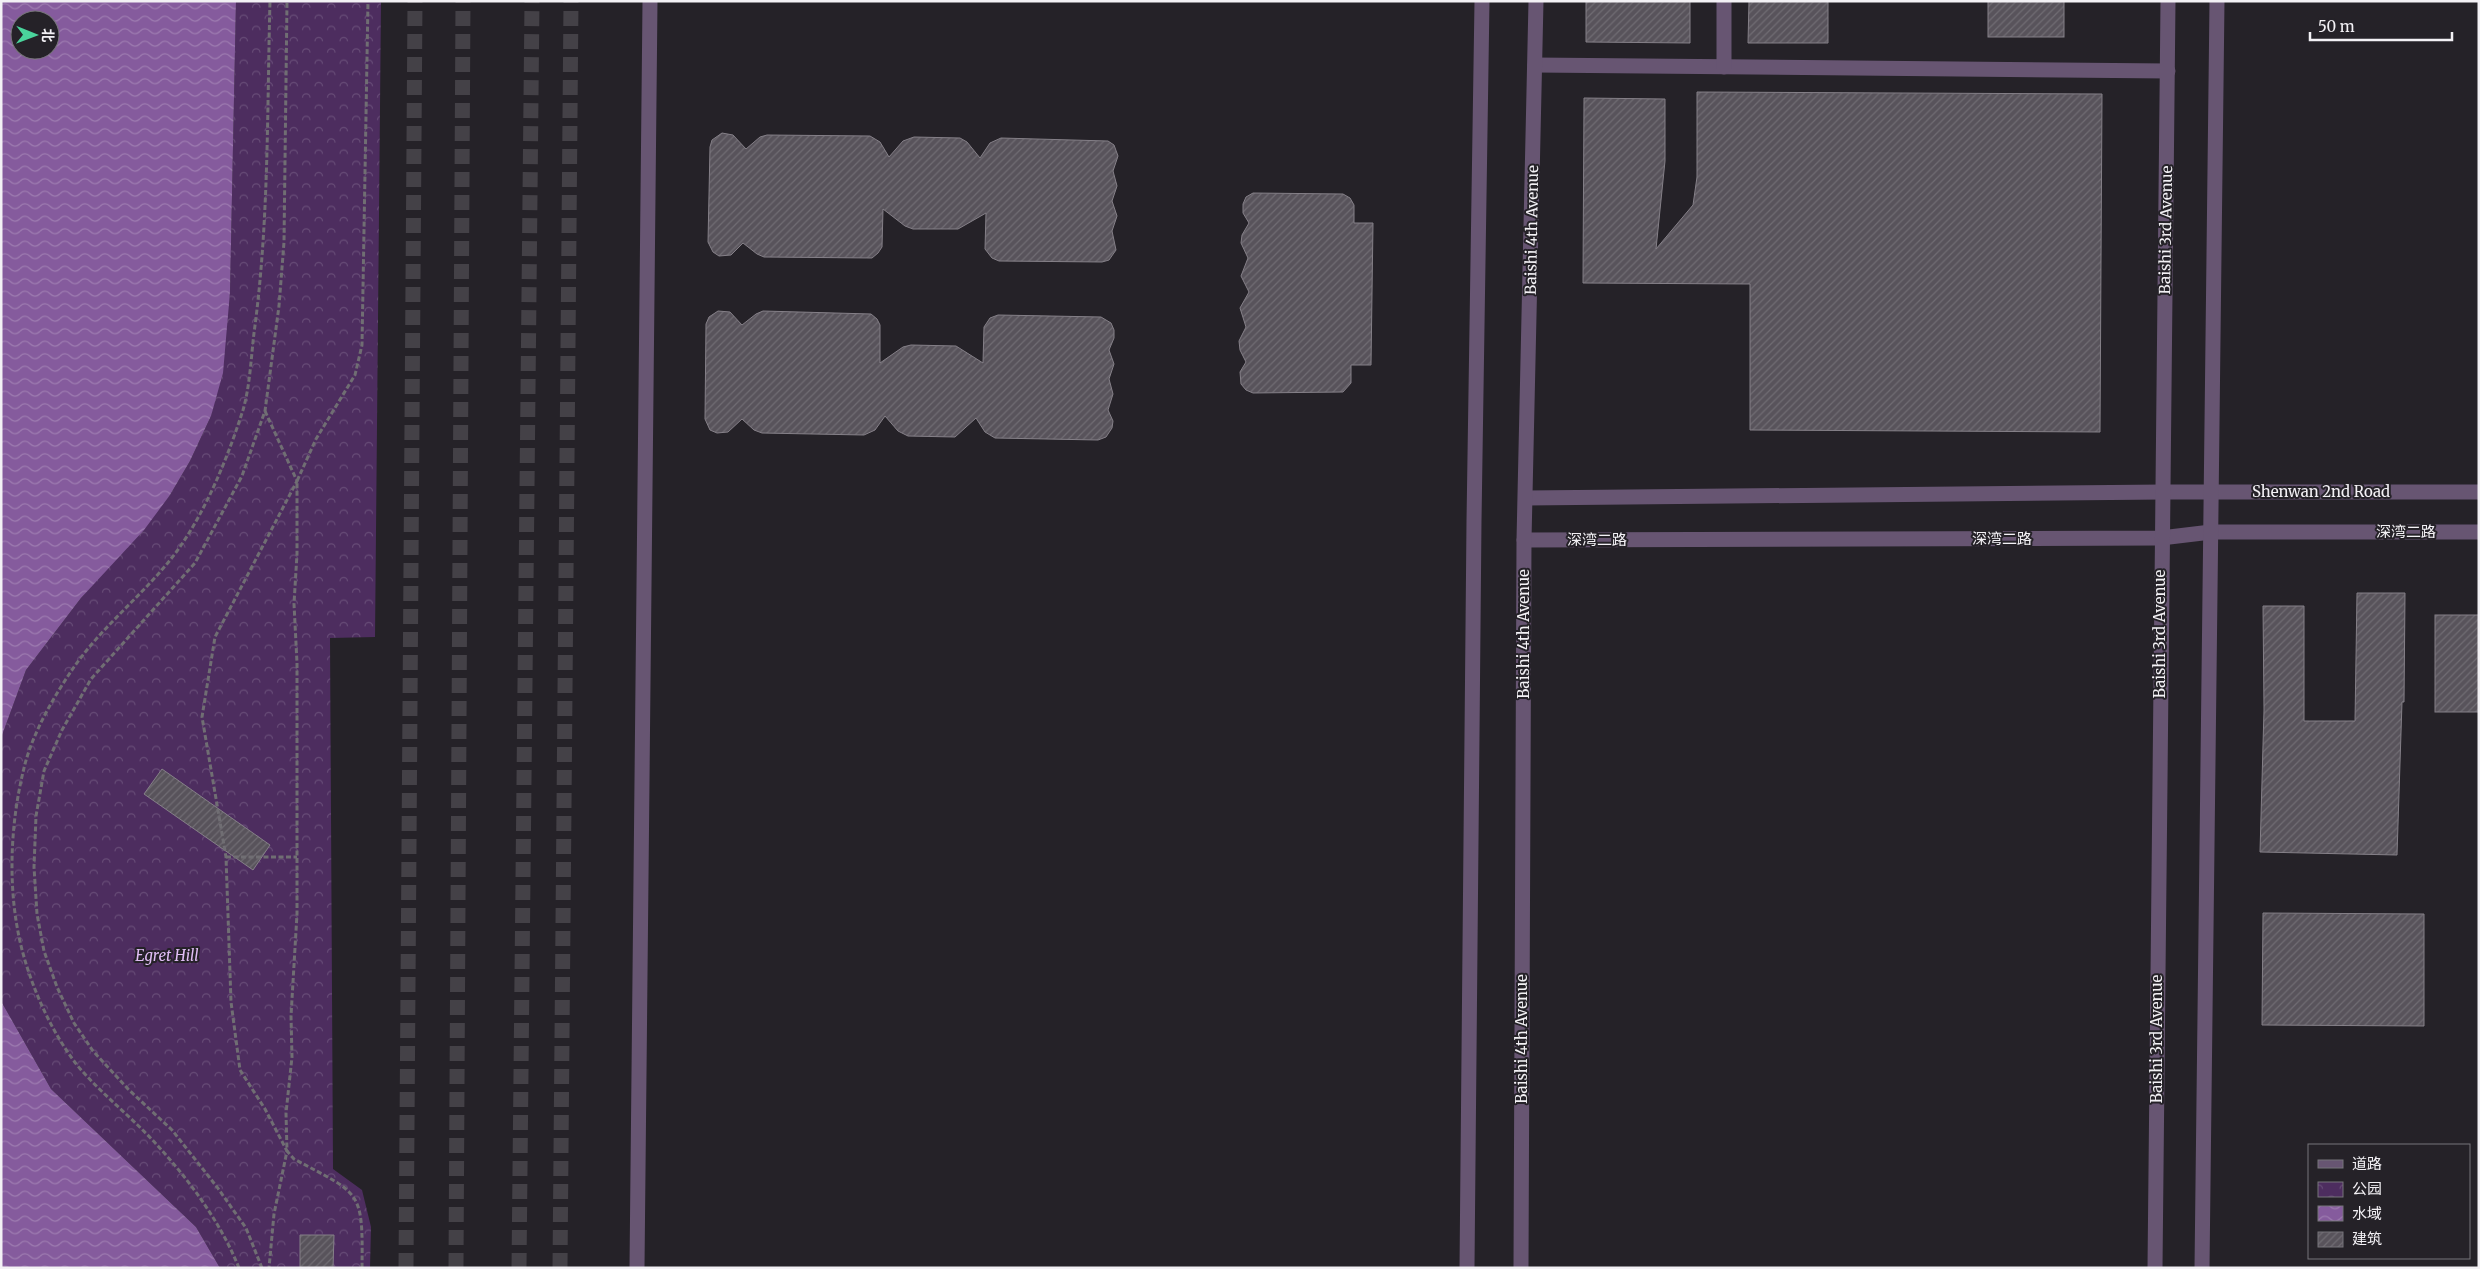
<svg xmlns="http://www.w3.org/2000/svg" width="2480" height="1269" font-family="Merriweather,'Noto Sans SC',serif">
<defs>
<pattern id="park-crowns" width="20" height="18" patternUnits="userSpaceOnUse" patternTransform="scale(1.25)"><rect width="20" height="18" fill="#4d2d5f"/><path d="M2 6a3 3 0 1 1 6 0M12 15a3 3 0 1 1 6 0" fill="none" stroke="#674c77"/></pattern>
<pattern id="water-waves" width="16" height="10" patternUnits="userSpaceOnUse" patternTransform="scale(1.25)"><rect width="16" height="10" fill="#855b9d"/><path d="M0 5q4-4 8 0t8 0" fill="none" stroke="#9d7bb0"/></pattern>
<pattern id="building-hatch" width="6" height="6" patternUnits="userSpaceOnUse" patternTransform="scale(1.25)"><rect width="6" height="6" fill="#58535b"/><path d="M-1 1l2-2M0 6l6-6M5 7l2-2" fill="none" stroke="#706c73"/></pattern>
</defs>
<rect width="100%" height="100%" fill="#252228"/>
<!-- park -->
<polygon fill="url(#park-crowns)" points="236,1 381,1 375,637 330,638 333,1169 362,1190 371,1227 370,1268 220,1268 196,1227 51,1089 1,1001 1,738 26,670 81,598 170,495 190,461 211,416 230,292"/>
<!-- water -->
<g fill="url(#water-waves)" fill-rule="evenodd">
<path d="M1 1H236L230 292 223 373 211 416 190 461 170 495 144 530 81 598 26 670 1 738ZM20 20H50V50H20Z"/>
<polygon points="1,1001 51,1089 196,1227 220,1268 1,1268"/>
</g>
<!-- building -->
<g fill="url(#building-hatch)" stroke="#858088">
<polygon points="1586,1 1690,1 1690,43 1586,42"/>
<polygon points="1749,1 1828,1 1828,43 1748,43"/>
<rect x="1988" y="1" width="76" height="36"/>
<polygon points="1697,92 2102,94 2100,432 1750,430 1750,284 1583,283 1584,98 1665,99 1665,161 1656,249 1693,205 1697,177"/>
<polygon points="722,133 733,135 746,149 760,137 767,135 870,136 880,142 889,157 903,141 914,137 960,138 967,142 980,158 990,143 1001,138 1108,141 1114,145 1118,156 1113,171 1117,186 1112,201 1117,216 1112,231 1116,250 1109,260 1102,262 999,261 992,258 985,249 986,213 958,229 913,229 905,226 883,209 882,247 878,253 872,258 764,257 757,254 743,243 731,255 719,256 713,252 708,242 710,147 712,140"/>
<polygon points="1253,193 1343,194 1350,198 1354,205 1354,223 1373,223 1371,365 1351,365 1351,383 1343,392 1253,393 1246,390 1241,384 1240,372 1246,362 1240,350 1239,341 1246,327 1240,308 1249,292 1241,276 1248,258 1241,243 1242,235 1249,223 1243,213 1243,204 1246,197"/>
<polygon points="718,311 730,312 742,325 756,314 763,311 871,314 877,319 880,325 880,363 903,347 911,345 956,346 983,363 984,327 990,318 998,315 1101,317 1111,323 1114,330 1114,338 1109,350 1114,364 1109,379 1113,394 1108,410 1113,421 1112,428 1106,437 1098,440 995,438 985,432 976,418 955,437 908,436 898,431 885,416 875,430 864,435 762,433 754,430 742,419 728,432 717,433 710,430 705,419 706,324 709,317"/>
<polygon points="2357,593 2405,593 2404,702 2402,702 2397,855 2260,852 2264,710 2263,606 2304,606 2304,721 2355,721"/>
<rect x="2435" y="615" width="44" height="97"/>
<polygon points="162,769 270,845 253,870 144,794"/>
<polygon points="2263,913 2424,914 2424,1026 2262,1025"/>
<polygon points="300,1235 334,1235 333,1268 300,1268"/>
</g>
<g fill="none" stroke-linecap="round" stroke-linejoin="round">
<!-- major-tunnel -->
<g stroke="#444147" stroke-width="15" stroke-dasharray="15 8" stroke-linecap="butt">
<polyline points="406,1268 415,1"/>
<polyline points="560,1268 571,1"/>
</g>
<!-- highway-tunnel -->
<g stroke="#444147" stroke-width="15" stroke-dasharray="15 8" stroke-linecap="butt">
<polyline points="456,1268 463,1"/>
<polyline points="519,1268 532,1"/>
</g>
<!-- path -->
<g stroke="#706e73" stroke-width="3" stroke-dasharray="5 2.5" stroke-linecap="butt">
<polyline points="265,411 297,481 215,637 202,717 226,857 231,1002 240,1070 265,1109 287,1151 274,1214 269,1268"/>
<polyline points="226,857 297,857"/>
<path d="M239 1268C221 1223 190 1181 157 1145 132 1117 101 1094 77 1065 53 1034 35 995 24 957 7 898 9 828 24 768 32 734 54 696 74 667 103 625 147 592 177 551 206 511 228 457 243 410 250 386 251 358 254 333 269 224 267 112 270 1"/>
<polyline points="262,1268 246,1228 217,1187 172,1130 128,1089 93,1051 74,1023 57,987 44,951 37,914 34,867 36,816 44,771 62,730 91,679 195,563 242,476 265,411 279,306 284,242 287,1"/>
<path d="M362 1268C363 1189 361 1195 294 1159L287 1151 286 1113 292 1057 291 1016 297 914V663L294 604 297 554V481L316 439 355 375 362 345 368 1"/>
</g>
<!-- minor -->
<g stroke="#675572" stroke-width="15">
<polyline points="1535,65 2168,71"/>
<polyline points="1724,67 1724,1"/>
<polyline points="1526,498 2163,492 2479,492"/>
<polyline points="1524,540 2161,538 2211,532 2479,532"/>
<polyline points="637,1268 650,1"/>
<polyline points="1467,1268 1474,521 1482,1"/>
<polyline points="1521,1268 1524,540 1536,1"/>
<polyline points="2155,1268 2168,1"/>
<polyline points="2202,1268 2217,1"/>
</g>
</g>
<g text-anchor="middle" stroke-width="4" stroke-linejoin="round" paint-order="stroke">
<!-- street labels -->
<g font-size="15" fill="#f3f1f5" stroke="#252228">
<text transform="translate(1532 230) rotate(-89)" y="5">Baishi 4th Avenue</text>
<text transform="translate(2166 230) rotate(-89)" y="5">Baishi 3rd Avenue</text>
<text x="2321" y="497">Shenwan 2nd Road</text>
<text x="2406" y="537">深湾二路</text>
<text x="2002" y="544">深湾二路</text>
<text x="1597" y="545">深湾二路</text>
<text transform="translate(1524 634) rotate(-90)" y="5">Baishi 4th Avenue</text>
<text transform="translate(2160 634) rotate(-90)" y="5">Baishi 3rd Avenue</text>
<text transform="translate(1522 1039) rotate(-90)" y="5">Baishi 4th Avenue</text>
<text transform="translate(2157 1039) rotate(-90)" y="5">Baishi 3rd Avenue</text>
</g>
<!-- park labels -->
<g font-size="15" font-style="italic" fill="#e0bdf5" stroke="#252228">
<text x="167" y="961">Egret Hill</text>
</g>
</g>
<!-- border -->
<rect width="2480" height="1269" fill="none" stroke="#f3f1f5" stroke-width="5"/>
<!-- legend -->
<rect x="2308" y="1144" width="162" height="115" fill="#252228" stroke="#77757a"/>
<rect x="2318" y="1160" width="25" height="8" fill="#675572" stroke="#77757a"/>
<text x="2352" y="1169" font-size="15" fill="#f3f1f5">道路</text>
<rect x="2318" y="1182" width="25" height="15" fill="url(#park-crowns)" stroke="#77757a"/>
<text x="2352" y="1194" font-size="15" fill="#f3f1f5">公园</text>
<rect x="2318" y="1206" width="25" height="15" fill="url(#water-waves)" stroke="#77757a"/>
<text x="2352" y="1219" font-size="15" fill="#f3f1f5">水域</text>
<rect x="2318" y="1232" width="25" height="15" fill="url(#building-hatch)" stroke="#77757a"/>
<text x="2352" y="1244" font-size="15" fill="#f3f1f5">建筑</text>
<!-- north arrow -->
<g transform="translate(35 35) rotate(91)"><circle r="24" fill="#252228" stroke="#77757a"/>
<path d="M0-4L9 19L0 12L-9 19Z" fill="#4ad49c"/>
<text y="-8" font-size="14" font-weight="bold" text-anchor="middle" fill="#f3f1f5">北</text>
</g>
<!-- scale -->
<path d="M2310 32v8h142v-8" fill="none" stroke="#f3f1f5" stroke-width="2.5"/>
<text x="2318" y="32" font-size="15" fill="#f3f1f5" stroke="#252228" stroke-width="4" paint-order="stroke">50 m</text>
</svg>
